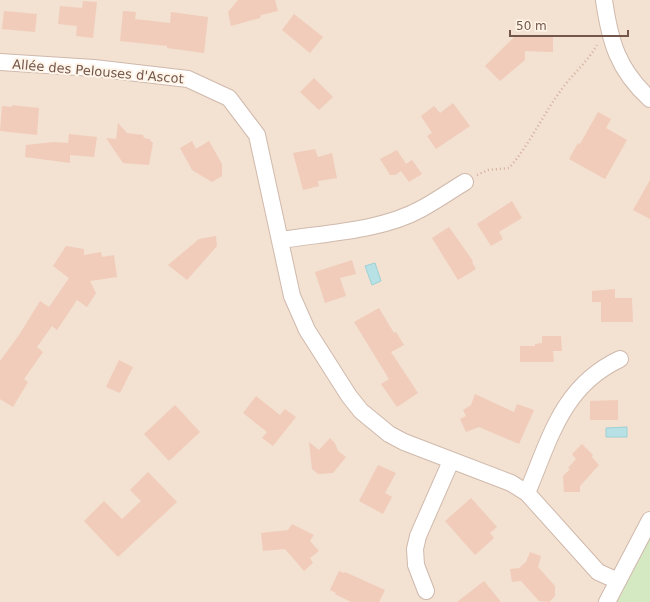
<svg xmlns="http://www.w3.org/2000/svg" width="650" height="602" font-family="'DejaVu Sans',sans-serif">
<rect width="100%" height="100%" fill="#fcf0e2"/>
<!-- residential -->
<polygon fill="#f3e1d1" points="0,0 650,0 650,520 607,602 0,602"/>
<!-- green -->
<polygon fill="#d4e9c1" points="650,520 650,602 607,602"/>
<!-- water -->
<g fill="#b7e1e5" stroke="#9dd1d6">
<polygon points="375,263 381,281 372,285 365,266"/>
<polygon points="627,427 627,437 606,437 606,428"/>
</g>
<!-- building -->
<g fill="#f1ccba">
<polygon points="238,0 275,0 278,11 261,15 260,18 231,26 228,12"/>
<polygon points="83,1 97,2 93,38 76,36 77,26 58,24 60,6 82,8"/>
<polygon points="4,11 37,14 35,32 2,29"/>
<polygon points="123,11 136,12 135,19 170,23 171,12 208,17 204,53 167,48 167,46 120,41"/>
<polygon points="294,14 323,37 310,53 282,30"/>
<polygon points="514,37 553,37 553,52 525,51 525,60 500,81 485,66"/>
<polygon points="314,78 333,97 319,110 300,92"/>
<polygon points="453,103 470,126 436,149 427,136 432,133 421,116 434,106 440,113"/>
<polygon points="12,105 39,108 37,135 0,131 2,106 12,107"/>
<polygon points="598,112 611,119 606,128 627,140 605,179 569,159 578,143 580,144"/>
<polygon points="118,123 127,133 143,135 144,138 149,139 153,143 149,165 123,163 106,138 116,139"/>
<polygon points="69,134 97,137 94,157 70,155 70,163 25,157 26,145 54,142 68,143"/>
<polygon points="192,141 196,149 209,141 222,164 222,176 212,182 192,170 180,148"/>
<polygon points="315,149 318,157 332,153 337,178 318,181 319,186 303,190 293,153"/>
<polygon points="397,150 406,164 412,160 422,174 409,182 401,171 395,175 390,175 380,159"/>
<polygon points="650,180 650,219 633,210"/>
<polygon points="512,201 522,218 499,232 503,239 491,246 477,224"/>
<polygon points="449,227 473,261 472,262 476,269 458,280 432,238"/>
<polygon points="216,236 217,246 187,280 168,265 199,239"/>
<polygon points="66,246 84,249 84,255 101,252 102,257 114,255 117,277 90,281 96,293 87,307 77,300 57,330 52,326 37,347 43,352 24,379 28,382 13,407 0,399 0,361 19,335 40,301 49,307 69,278 53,266"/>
<polygon points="352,260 356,274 340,278 346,296 325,303 315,272"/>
<polygon points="615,289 615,298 632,298 633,322 601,322 601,302 592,302 592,291"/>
<polygon points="379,308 394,333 396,332 404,345 391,352 418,393 397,407 381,384 389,379 354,322"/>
<polygon points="542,336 561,336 562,351 553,351 554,362 520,362 520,346 535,346 535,344 542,343"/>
<polygon points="119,360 133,367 120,393 106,387"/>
<polygon points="475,394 514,412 517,404 534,410 519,444 479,427 466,432 460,419 466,416 463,410 471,405"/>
<polygon points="256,396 280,415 285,409 296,417 273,446 262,438 267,432 243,413"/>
<polygon points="618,400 618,420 590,420 590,401"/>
<polygon points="175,405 200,432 169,461 144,434"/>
<polygon points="330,438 335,443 338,451 346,457 333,473 318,474 312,469 309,442 319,450"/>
<polygon points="582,444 593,455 592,457 599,465 580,486 580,492 564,492 563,476 570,469 568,468 576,459 572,454"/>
<polygon points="378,465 396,473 385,493 392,497 383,514 359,501"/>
<polygon points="148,472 177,502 118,557 84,521 104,501 122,519 141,501 130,490"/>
<polygon points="471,498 497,527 490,533 494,538 475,555 445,521"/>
<polygon points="292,524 314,535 310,541 319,551 310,558 313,563 304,571 285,549 263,551 261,533 288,530"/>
<polygon points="530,552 541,556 538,567 555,586 555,596 549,602 539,601 521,581 512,582 510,569 519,568 526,562"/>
<polygon points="339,571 344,573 345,572 385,590 379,602 351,602 335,594 336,593 330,590"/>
<polygon points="484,581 501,602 457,602"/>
</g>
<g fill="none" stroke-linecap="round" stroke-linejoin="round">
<defs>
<g id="minor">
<path d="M604 0C610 42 618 70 650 99"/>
<polyline points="0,62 94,68 188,79 229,98 257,135 292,296 307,330 349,396 361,411 389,434 404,442 511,483 527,493 598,572 618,581"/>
<path d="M281 240C325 233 381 231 421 209 436 201 450 191 465 182"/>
<path d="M527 493C550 439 562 386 620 359"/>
<polyline points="426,591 416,565 415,549 418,536 451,461"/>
<polyline points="607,602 650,520"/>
</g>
</defs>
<!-- minor casing -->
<use href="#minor" stroke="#cfb9ac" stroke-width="18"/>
<!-- path -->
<path stroke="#d5af9d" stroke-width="2.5" stroke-dasharray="1 3" stroke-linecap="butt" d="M477 175 488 170 509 168C531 143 544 112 564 86 575 72 588 61 597 45"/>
<!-- minor -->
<use href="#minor" stroke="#fff" stroke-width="16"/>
</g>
<g text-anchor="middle" stroke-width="4" stroke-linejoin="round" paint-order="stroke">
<!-- street labels -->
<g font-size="13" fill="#735549" stroke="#fff4e8">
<text transform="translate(98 71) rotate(5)" y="5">Allée des Pelouses d'Ascot</text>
</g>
</g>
<!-- scale -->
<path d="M510 30v6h118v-6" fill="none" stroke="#735549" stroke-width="2"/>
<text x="516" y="30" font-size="12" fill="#735549" stroke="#fff4e8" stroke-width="3" paint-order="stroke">50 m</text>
</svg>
